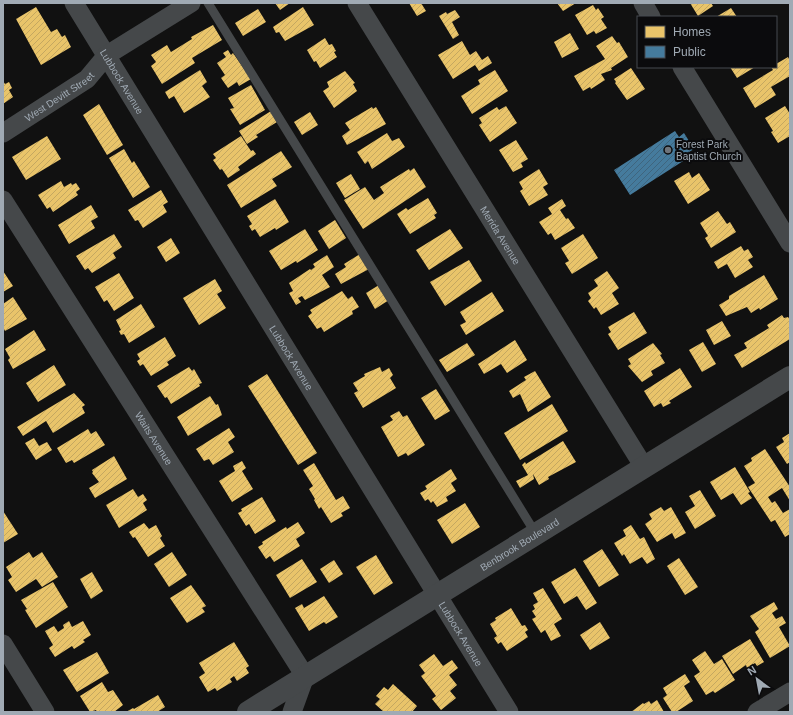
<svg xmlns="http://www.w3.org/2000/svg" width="793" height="715" font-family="Helvetica,sans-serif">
<defs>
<pattern id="homes-hatch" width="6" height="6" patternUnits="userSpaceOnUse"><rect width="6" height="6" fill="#e9c46a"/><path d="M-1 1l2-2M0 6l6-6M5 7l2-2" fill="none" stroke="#c4a760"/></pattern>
<pattern id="public-hatch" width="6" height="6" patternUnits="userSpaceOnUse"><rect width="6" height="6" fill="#457b9d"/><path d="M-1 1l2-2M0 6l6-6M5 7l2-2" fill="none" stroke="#3f657e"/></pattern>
</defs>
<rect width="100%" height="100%" fill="#111"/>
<!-- homes -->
<g fill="url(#homes-hatch)">
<polygon points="275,3 290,3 280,10"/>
<polygon points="409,3 421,3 426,11 417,16"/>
<polygon points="557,3 576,3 563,11"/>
<polygon points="690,3 711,3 713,6 698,16"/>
<polygon points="593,5 596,10 598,8 604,17 601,19 607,28 596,34 594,31 587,35 575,15"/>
<polygon points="36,7 51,32 57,29 62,37 65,35 71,47 41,65 16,19"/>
<polygon points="303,7 314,25 285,41 279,32 276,33 273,27"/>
<polygon points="731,8 737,17 716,17"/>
<polygon points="258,9 266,22 243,36 235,23"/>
<polygon points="455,10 460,17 452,22 459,35 453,39 439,16 446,12 447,14"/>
<polygon points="213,25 222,40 192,58 195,63 162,84 151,66 156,62 151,55 167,45 171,52 192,39 191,37"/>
<polygon points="570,33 579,49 562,58 554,42"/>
<polygon points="612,36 617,43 619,42 628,57 611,68 612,70 601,74 605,80 591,89 590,87 583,91 574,76 605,59 596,46"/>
<polygon points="325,38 329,45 332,44 336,51 334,52 337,57 320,68 316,61 314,62 307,50"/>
<polygon points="462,41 470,55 476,51 482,60 488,56 492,63 479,71 475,65 453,79 438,55"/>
<polygon points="228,50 231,55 233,53 251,79 239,86 237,82 228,88 221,78 225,75 217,63 226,57 223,53"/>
<polygon points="788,57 790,61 790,76 771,87 776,95 755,108 743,88 773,70 771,67 776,67 776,64"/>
<polygon points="730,67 755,67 737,78"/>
<polygon points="631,68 645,89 627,100 615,83 616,82 614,79"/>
<polygon points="200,70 207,82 202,86 210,97 184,113 174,96 169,99 165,92"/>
<polygon points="495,70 508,91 472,114 461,96 480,84 478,80"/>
<polygon points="345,71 355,83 353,84 357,91 334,108 323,91 329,87 327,82"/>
<polygon points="3,81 5,84 9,82 12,88 9,90 13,97 3,104"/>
<polygon points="251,85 265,110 240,125 230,109 234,108 228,98"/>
<polygon points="99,104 123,145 107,155 83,115"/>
<polygon points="506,106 517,123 490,142 479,125 482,123 479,118 497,107 499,110"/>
<polygon points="785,106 790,114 790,136 778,143 771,132 773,131 765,118"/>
<polygon points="372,107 373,109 376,107 386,124 347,145 342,136 350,130 345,123"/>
<polygon points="271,111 277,122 256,135 258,137 247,144 239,131"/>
<polygon points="310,112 318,125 302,135 294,122"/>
<polygon points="387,133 392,141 399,138 405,147 372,169 368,161 365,164 357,152"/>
<polygon points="47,136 61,159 26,180 12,157"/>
<polygon points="241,136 251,151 253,150 256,154 238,167 240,170 228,178 222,169 220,170 213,160 216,158 213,154"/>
<polygon points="516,140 528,159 521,163 523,167 513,172 499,150"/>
<polygon points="124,149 132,163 134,161 150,187 133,198 109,158"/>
<polygon points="281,151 292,167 272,179 277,186 241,208 227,185"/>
<polygon points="414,168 426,187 363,229 344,200 365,187 374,200 384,193 380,187 409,169 410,171"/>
<polygon points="539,169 548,184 543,187 548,195 529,206 520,191 523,189 519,182"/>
<polygon points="689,172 692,178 699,173 710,190 688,204 674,181"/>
<polygon points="351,174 360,189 345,198 336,183"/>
<polygon points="61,181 64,187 71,183 72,185 76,183 80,189 76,192 78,195 53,212 50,207 47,209 38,195"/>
<polygon points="161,190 168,202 163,205 167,212 143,228 138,220 135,221 128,210"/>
<polygon points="428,198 437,213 434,215 436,218 410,234 397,214 406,208 408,210"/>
<polygon points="275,199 289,222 276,230 275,228 260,237 255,229 252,231 249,226 252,224 247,216"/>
<polygon points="562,199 566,206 560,210 566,219 568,218 575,228 555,240 551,233 548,235 539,222 552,214 548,208"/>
<polygon points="91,205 98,217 91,221 95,228 69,244 58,225"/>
<polygon points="718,211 727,224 730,222 736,232 711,248 705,238 708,236 700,223"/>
<polygon points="335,220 346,238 329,249 318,231"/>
<polygon points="305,229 318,250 297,263 296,261 281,270 269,251"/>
<polygon points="450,229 463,248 429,270 416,250"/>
<polygon points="114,234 122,247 113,253 116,258 92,273 88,268 85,270 76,256"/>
<polygon points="583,234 598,258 572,274 565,263 569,261 561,248"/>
<polygon points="171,238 180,253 166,262 157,247"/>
<polygon points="741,246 744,251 748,249 753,257 748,260 753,267 735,278 727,264 718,269 714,262"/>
<polygon points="360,254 369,269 341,284 335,274 346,267 344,264"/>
<polygon points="327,255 334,267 322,275 330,287 305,300 302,296 298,298 301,302 296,305 289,293 293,291 289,283 310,269 311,270 315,267 313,264"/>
<polygon points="469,260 482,281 445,306 430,282"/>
<polygon points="3,271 13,286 3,292"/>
<polygon points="607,271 619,288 612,293 619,304 601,315 596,307 594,309 588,301 591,298 588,293 598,286 594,280"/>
<polygon points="119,273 134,298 114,311 107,300 104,302 95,287"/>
<polygon points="764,275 778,299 760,310 759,308 751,313 747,307 726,316 719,305 729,299 729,296"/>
<polygon points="215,279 222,291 217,294 226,308 199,325 183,298"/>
<polygon points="379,285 389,300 375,309 366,293"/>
<polygon points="342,291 348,299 352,296 359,307 352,311 353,314 324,332 321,327 317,329 308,316 312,313 310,310"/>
<polygon points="492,292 504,311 466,335 460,325 466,322 460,312"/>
<polygon points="13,297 27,319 5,331 3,327 3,304"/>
<polygon points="141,304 155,327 129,343 124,334 121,335 119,331 121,330 116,320"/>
<polygon points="634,312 647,333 618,350 608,334 611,332 608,327"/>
<polygon points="782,315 784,318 788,317 790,320 790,339 742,368 734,355 747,348 744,343 769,328 767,325"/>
<polygon points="722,321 731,336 714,345 706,330"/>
<polygon points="34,330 46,350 13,369 8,360 10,358 5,349"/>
<polygon points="165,337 176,356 167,362 169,365 151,376 143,364 140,366 137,361 140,359 137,354"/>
<polygon points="515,340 527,360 507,373 501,364 484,374 478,364"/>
<polygon points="703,342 716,364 702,372 689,350"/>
<polygon points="467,343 475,355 447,372 439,360"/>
<polygon points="653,343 662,354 660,355 665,363 651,371 653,375 642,382 628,366 631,364 628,359"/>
<polygon points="54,365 66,385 38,402 26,383"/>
<polygon points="189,367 192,371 194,369 202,383 199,384 200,386 171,404 167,397 165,398 157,386"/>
<polygon points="380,367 382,372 389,368 393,375 390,378 396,388 363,408 354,393 358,391 353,383 365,376 364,374"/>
<polygon points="680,368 692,387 669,401 671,403 663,407 661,403 654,407 644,391"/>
<polygon points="535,371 551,397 528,412 520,394 513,398 509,391 526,380 524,377"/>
<polygon points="267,374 317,453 298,465 248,386"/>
<polygon points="436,389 450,411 435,420 421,398"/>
<polygon points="74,393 85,405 82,407 85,413 53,433 46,421 23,436 17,427"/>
<polygon points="210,396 216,405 218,404 222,415 188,436 177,417"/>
<polygon points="552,404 568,431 520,460 504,433"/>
<polygon points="399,411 403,417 407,415 425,445 408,456 406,453 398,457 381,427 393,420 390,416"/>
<polygon points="229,428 235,437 228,442 234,452 213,465 209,459 204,461 196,449"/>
<polygon points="88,429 91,434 96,431 105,445 74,463 72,460 66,463 57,448"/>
<polygon points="790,433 790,462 787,464 776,447 784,442 782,438"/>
<polygon points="34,438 39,446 47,442 52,450 36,460 25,443"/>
<polygon points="563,441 576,462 548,477 549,479 539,485 533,474 534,479 520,488 516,481 528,475 522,465 525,462 526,464"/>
<polygon points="765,449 790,487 790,501 782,488 768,497 772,503 775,501 783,513 790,509 790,534 785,537 775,520 771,522 748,487 755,483 744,466 752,461 751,458"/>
<polygon points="114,456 127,479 95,498 89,488 99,482 92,473 93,472 92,470"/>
<polygon points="242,461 246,468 242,471 253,489 232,502 219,481 235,471 233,466"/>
<polygon points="314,463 336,500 343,496 350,508 341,513 343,516 331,523 321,507 319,509 314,500 315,499 309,489 313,486 303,470"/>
<polygon points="735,467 750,492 748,493 752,498 741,505 733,493 721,500 710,482"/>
<polygon points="451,469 457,479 451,483 456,491 446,497 448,501 437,507 433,501 431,503 428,499 425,501 420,493 427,489 425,486"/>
<polygon points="133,489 138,497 143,494 147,500 143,503 147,510 119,528 106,505"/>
<polygon points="700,490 716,516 695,529 685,512 695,506 689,496"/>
<polygon points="262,497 276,521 255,534 249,524 246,526 238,513 242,511 241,509"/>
<polygon points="465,503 480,527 452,544 437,520"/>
<polygon points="661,507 664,511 671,507 686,533 675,539 672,533 657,542 645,524 652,519 649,514"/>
<polygon points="3,511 18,534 3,543"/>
<polygon points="298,522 305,533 296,539 300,546 274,562 270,556 266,559 258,547 263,544 262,542 286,527 287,529"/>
<polygon points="144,523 149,529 156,525 162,536 160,538 165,546 148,557 135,537 133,538 129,532"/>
<polygon points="631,525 640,539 644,537 655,559 647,564 642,557 630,564 624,554 622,556 614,543 626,536 623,530"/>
<polygon points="602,549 619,575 599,587 583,561"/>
<polygon points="29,552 33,558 42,552 58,577 42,587 36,579 16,592 8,580 12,577 6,567"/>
<polygon points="172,552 187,575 169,587 154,564"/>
<polygon points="376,555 393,583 374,595 356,567"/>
<polygon points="679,558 698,587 685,595 667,566"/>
<polygon points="302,559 317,582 290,598 276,575"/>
<polygon points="334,560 343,574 329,583 320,569"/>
<polygon points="575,568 597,603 586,610 577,596 564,604 551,582"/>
<polygon points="92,572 103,591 91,599 80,579"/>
<polygon points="53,582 68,607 36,628 25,610 27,609 21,600"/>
<polygon points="191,585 206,606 202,608 205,612 187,623 170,598"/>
<polygon points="543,588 562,619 554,624 561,636 551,641 545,630 541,633 532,619 536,617 532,611 535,609 533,605 538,602 533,593"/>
<polygon points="324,596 338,617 326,624 324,622 309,631 295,608 302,604 304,608"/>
<polygon points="774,602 778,609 772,613 776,619 782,616 786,623 779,627 790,646 770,658 755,632 759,629 750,616"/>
<polygon points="511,608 522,626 525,625 528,630 525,632 528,637 507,651 501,642 498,644 494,638 497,636 490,624 496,620 495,618"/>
<polygon points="69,621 72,627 83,621 91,635 83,640 85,642 74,649 72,646 55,657 49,648 53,645 45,631 54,626 58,632 64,628 63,625"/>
<polygon points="600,622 610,638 590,650 580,635"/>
<polygon points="750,639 764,662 757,666 755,663 747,668 746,665 733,674 722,656"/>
<polygon points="234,642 249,666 246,668 249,673 237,681 234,676 230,679 232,682 217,691 215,688 208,692 199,677 205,673 199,663"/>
<polygon points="705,651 714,664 722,659 735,680 715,693 713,691 706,695 694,676 700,672 692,660"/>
<polygon points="97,652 109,673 77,692 63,670"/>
<polygon points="434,654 443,666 452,660 458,668 449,675 457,685 450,691 456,698 441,710 432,699 436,696 421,676 425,673 419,665"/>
<polygon points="685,674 690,682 684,686 693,701 676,712 672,712 663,698 667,695 663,688"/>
<polygon points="102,682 108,692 113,690 123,705 114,712 97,712 96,710 90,712 80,696"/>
<polygon points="393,684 417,706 412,712 384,712 375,704 380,699 376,696 384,687 388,690"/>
<polygon points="158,695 165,707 157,712 126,712 133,708 134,709"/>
<polygon points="657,700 664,712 631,712 643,703 644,704 649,701 651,704"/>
</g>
<!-- public -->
<polygon fill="url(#public-hatch)" points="675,131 679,137 684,133 694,149 689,152 691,156 630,195 614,170"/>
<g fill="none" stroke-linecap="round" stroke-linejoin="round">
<!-- service -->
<polyline stroke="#45484a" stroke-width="9" points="208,3 536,534"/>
<!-- minor -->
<g stroke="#45484a" stroke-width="19">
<path id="s1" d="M74 3 509 712"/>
<path id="s2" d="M357 3 644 467"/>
<polyline points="643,3 651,17"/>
<polyline points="682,67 790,243"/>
<path id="s3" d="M3 133 87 79 107 55 191 3"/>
<path id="s4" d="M3 200 305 676 292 712"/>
<polyline points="3,644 45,712"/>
<polyline points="757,712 790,692"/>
</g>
<!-- tertiary -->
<path stroke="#45484a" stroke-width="22" id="s5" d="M248 712 790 377"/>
</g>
<!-- markers -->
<circle fill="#6e747b" stroke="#0b0b0d" stroke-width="1.5" cx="668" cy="150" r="4"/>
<g text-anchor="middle" stroke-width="4" stroke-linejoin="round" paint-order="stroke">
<!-- street labels -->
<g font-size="10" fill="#a0aab4" stroke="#0b0b0d">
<text dy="4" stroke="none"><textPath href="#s1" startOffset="92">Lubbock Avenue</textPath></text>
<text dy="4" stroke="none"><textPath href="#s3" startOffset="67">West Devitt Street</textPath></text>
<text dy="4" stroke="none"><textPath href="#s2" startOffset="273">Merida Avenue</textPath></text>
<text dy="4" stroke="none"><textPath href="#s1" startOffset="416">Lubbock Avenue</textPath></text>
<text dy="4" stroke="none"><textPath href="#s4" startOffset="282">Waits Avenue</textPath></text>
<text dy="4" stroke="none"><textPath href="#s5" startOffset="319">Benbrook Boulevard</textPath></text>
<text dy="4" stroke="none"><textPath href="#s1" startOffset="740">Lubbock Avenue</textPath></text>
</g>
<!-- poi labels -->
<g font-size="10" fill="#a0aab4" stroke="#0b0b0d" text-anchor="start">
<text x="676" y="148">Forest Park<tspan x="676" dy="12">Baptist Church</tspan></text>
</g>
</g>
<!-- border -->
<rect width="793" height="715" fill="none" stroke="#a0aab4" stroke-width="8"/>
<!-- legend -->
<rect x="637" y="16" width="140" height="52" fill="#0b0b0d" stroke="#474b50"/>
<rect x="645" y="26" width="20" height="12" fill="#e9c46a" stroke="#474b50"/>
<text x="673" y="36" font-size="12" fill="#a0aab4">Homes</text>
<rect x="645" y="46" width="20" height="12" fill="#457b9d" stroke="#474b50"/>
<text x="673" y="56" font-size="12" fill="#a0aab4">Public</text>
<!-- north arrow -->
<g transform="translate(757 679) rotate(328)" stroke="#0b0b0d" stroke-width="3" paint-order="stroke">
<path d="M0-3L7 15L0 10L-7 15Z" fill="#a0aab4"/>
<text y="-6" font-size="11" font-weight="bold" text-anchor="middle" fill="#a0aab4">N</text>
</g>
</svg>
